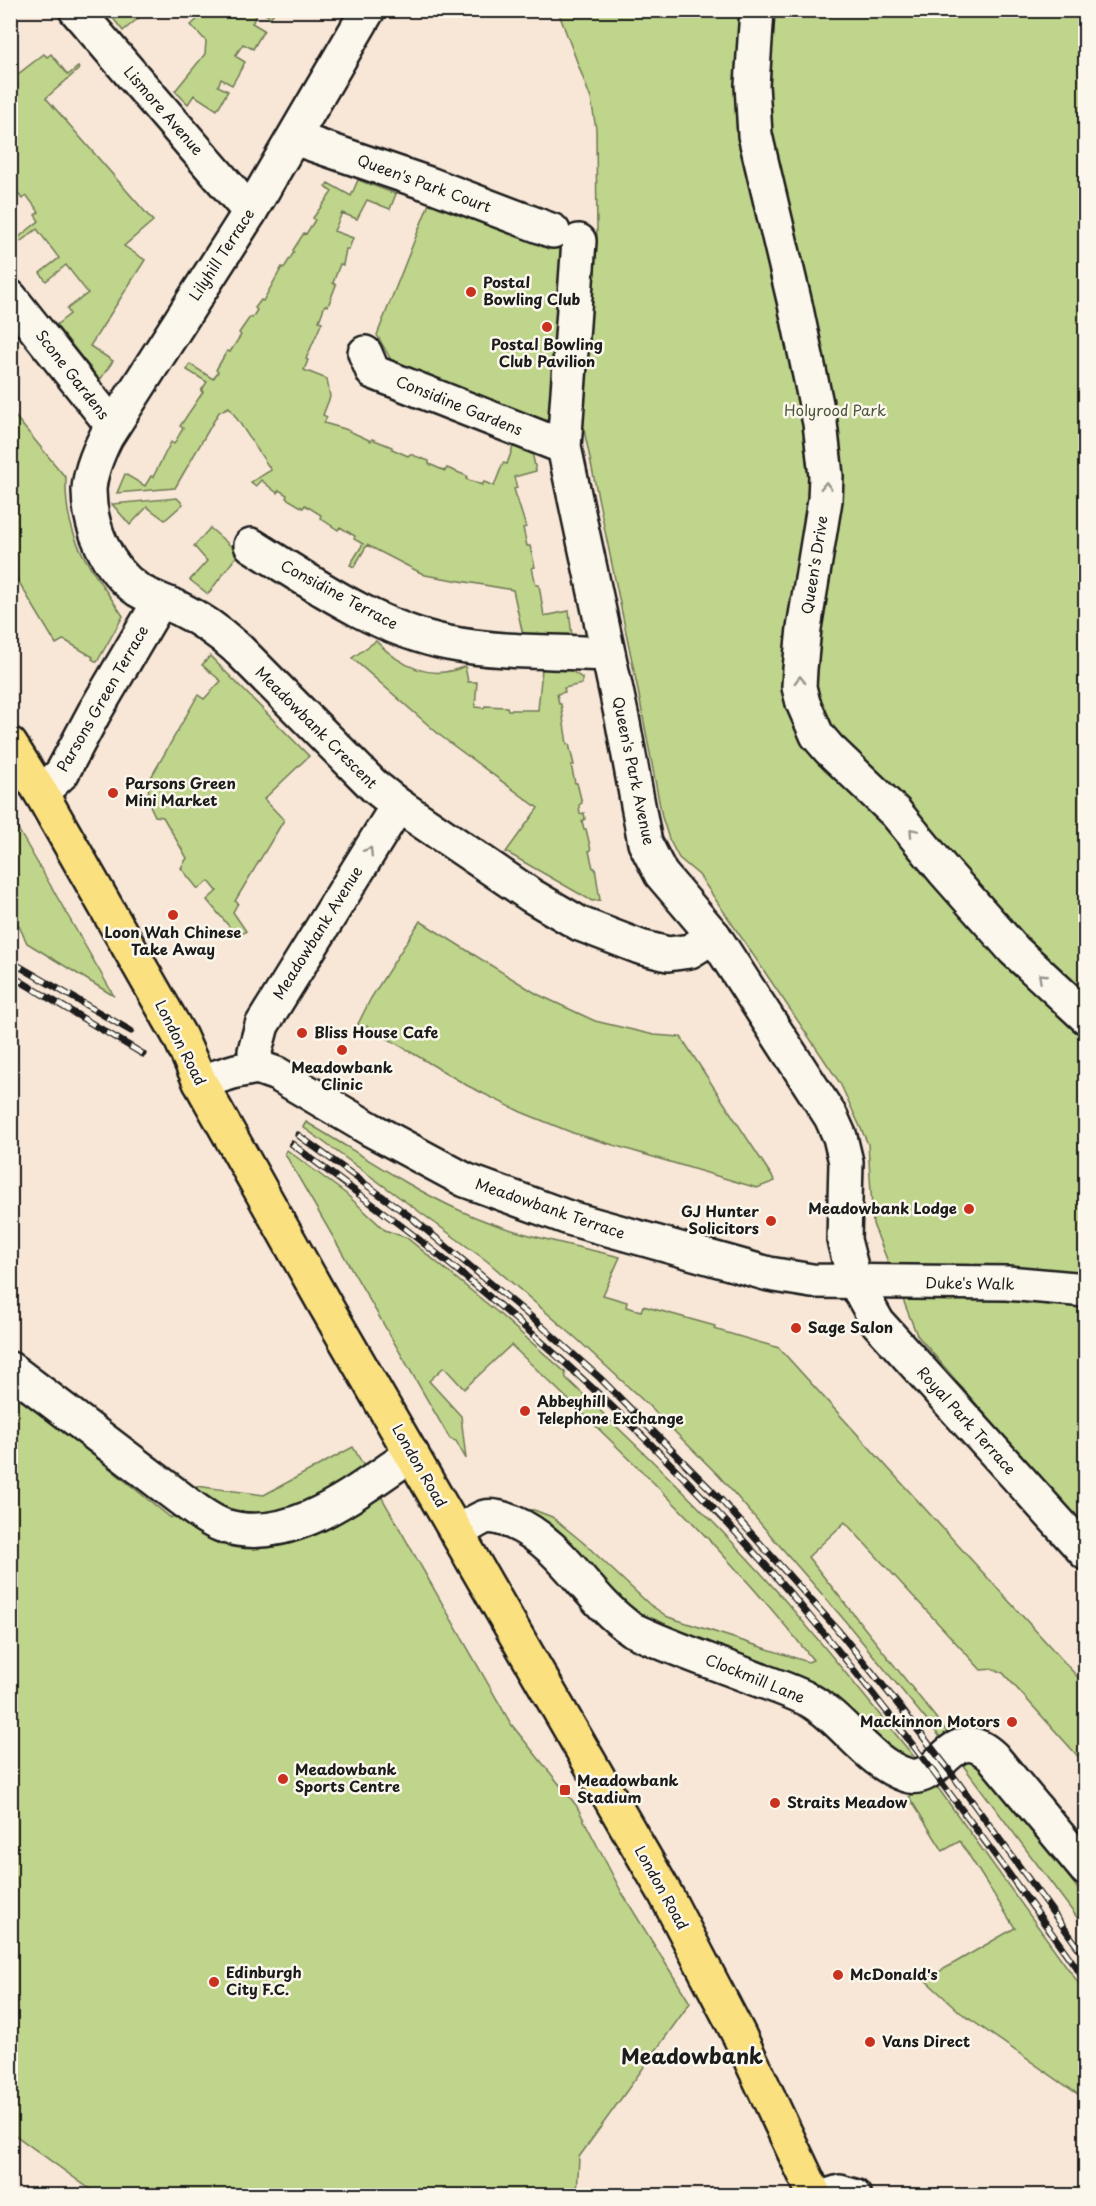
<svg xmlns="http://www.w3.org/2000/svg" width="1096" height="2206" font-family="'Playpen Sans',sans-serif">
<rect width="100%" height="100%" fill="#f8e6d6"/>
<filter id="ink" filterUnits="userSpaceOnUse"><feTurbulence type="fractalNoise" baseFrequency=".0167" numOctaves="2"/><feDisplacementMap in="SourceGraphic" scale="12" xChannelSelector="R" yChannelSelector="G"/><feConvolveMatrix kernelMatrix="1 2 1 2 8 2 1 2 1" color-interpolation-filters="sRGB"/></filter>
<g filter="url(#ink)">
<!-- green -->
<g fill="#bfd58b" stroke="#6e7854" stroke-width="1.5">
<polygon points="112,10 147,10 147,11 123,31 109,13"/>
<polygon points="193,11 275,11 271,17 259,11 252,23 264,30 253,49 243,44 235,56 245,62 232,85 221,79 218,86 228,91 217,110 194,95 188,104 175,91 205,54 206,41 191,25 199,18"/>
<polygon points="558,11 1085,11 1085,1525 1002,1434 917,1335 873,1224 868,1144 840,1083 699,875 679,858 669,839 662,817 637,685 583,425 597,236 596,129 591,99"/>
<polygon points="44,54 47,57 51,54 68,75 78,67 79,69 46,98 153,221 124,246 145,260 90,346 113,361 100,380 56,325 70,314 67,309 88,293 66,265 46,281 40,273 59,258 37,229 17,244 14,241 39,221 35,215 39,212 27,196 22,199 18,193 15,196 11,187 16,182 11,176 11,87 13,90 18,86 13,78"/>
<polygon points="358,180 396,194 390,209 367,200 357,219 342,213 334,231 353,238 349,249 346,249 343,265 340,264 333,283 336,285 328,306 325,305 319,321 322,322 306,359 308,360 304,370 327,379 330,397 323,415 327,417 324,423 345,429 371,441 372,439 392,447 392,449 408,456 410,454 429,461 429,464 445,471 447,468 467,476 466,479 482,485 484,482 494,486 503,463 507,464 514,444 532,452 536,471 514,477 517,488 514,489 526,527 523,528 527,546 530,546 535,567 532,568 536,585 539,585 544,616 569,611 572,636 523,635 513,590 425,575 367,545 354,567 350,565 363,544 354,539 355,536 340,527 338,530 320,518 321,515 305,505 303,508 286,498 287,495 279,490 277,493 261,480 256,486 251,482 271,470 229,407 219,412 175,488 117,493 125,474 145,486 151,476 153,477 171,442 174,444 183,428 180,426 203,392 201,391 207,382 187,370 190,364 213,379 218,372 216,370 227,351 230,352 241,335 239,333 250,317 252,318 257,310 255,308 261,300 263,301 282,267 284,268 294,252 293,250 304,233 306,234 315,220 313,218 332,192 325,187 328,183 351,196"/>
<polygon points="432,196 562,245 552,422 547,423 394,365 377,335"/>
<path d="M10 410 66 478C64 541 91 567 123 616L97 662 92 659 93 657 66 641 63 640 56 644 11 569Z"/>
<polygon points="177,498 183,504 165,520 147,507 130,525 112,504"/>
<polygon points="210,528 239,553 208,594 190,580 207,561 194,546"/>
<path d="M376 641C400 666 431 682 465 666L468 682H477L475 707 484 708 485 706 507 707 508 710H538L542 669 570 670 582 678V684L564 688 565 692 557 694 559 704H561L567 744H569L574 765H571L575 783H577L582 803 579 805 580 814 584 813 585 819 582 821 584 829H586L591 850 589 851 593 868H595L600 900 592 901 506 852 538 808 442 737 352 658Z"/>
<polygon points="210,656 309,756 264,799 284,820 235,901 238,903 233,912 246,931 238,937 207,900 217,891 209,881 198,889 181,868 187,858 163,817 155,816 148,801 149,781 198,695 204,699 221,681 202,665"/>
<polygon points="10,815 114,996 27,943 11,909"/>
<polygon points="420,921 537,994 595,1021 654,1035 681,1037 775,1181 757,1188 573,1133 521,1112 468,1086 367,1026 365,1029 358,1024 371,998"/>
<path d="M306 1122C357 1152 408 1187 461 1211 511 1234 567 1244 620 1257L603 1295 627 1302 626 1307 641 1311 643 1306 715 1326 714 1329 779 1348 1085 1685V1764L1003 1673 993 1669 981 1670 845 1522 808 1557 952 1738 945 1743 841 1616 719 1476 649 1406 577 1339 487 1261 303 1127Z"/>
<path d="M287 1150 345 1193 385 1230 407 1238 496 1311 565 1372 566 1378C632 1441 698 1504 759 1571 815 1633 867 1700 920 1764L913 1769 648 1630 511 1508 534 1510 552 1517 585 1544 649 1604 668 1617 808 1662 813 1660C723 1545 616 1445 511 1345L464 1389 444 1367 429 1381 461 1416 466 1459 456 1441 450 1439 285 1154Z"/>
<polygon points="11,1389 171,1518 196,1486 264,1495 353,1447 511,1724 576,1805 622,1893 690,2003 579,2157 577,2195 98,2195 11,2132"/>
<polygon points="970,1755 1042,1839 1085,1899 1085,1928 959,1760"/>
<polygon points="933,1781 1085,1992 1085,2099 961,2013 925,1980 1015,1928 960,1841 943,1851 909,1797"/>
</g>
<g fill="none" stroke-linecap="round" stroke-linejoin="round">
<defs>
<g id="minor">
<polyline points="76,10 250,212"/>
<path d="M368 10 250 212 106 437C98 453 90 472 89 490 89 527 107 569 138 590 151 598 166 602 180 609 201 619 219 632 237 648L374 786 398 805 532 896 580 924 640 947 668 954 690 951 714 936"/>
<polyline points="757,10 752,85 755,135 795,304 820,423 826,476 825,500 804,628 800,669 799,687 803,703 817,735 829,749 896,813 944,871 1014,950 1086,1017"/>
<polyline points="294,138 429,184 553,231"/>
<polyline points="579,241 564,447 623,723 645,843 661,874 714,936 831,1117 840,1137 846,1162 844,1240 855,1282 878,1323 1086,1553"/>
<polyline points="10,297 112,425"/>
<polyline points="365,353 373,372 564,447"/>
<path d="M251 545C312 583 377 629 448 643 500 653 555 651 608 654"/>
<polyline points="41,793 62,773 94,713 160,601"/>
<polyline points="257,1067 255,1051 262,1025 398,805"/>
<polyline points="200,1082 236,1071 257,1067 277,1074 370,1129 465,1180 569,1218 769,1274 812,1281 1007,1283 1086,1290"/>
<path d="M10 1369 185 1502C197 1511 210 1521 224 1526 293 1547 359 1489 412 1454"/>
<path d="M457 1533C466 1528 476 1520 485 1517 494 1515 504 1519 512 1522 564 1544 586 1598 631 1629 671 1648 713 1662 754 1678 773 1685 792 1691 809 1700 845 1720 867 1762 906 1775 940 1787 951 1717 993 1757L1086 1869"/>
<polyline points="827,2196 840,2192 854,2196"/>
</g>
<polyline id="major" points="10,744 41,793 180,1037 200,1082 324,1303 665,1893 739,2035 815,2196"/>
</defs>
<!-- minor casing -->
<use href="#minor" stroke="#1c1c1c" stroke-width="38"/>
<!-- major casing -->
<use href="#major" stroke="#1c1c1c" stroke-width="38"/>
<!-- minor -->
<use href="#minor" stroke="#fbf7ec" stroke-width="33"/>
<!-- major -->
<use href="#major" stroke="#fbe080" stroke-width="33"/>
<defs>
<g id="rail">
<polyline points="10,961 131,1031"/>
<polyline points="10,975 143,1054"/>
<polyline points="298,1135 412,1218 537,1322 600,1378 722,1501 837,1629 893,1698 949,1770 1086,1958"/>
<path d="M292 1144C330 1173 370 1202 408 1231 533 1328 656 1443 762 1561 879 1693 983 1837 1086 1981"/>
</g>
</defs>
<!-- rail casing -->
<use href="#rail" stroke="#1c1c1c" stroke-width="7"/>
<!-- rail -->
<use href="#rail" stroke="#fbf7ec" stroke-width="4.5" stroke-dasharray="14" stroke-linecap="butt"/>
</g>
<!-- one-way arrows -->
<defs><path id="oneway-chevron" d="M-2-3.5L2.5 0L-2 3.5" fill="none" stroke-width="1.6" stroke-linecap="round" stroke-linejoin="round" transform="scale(1.5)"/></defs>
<g stroke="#97948e">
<use href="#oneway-chevron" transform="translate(826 486) rotate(-89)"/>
<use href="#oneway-chevron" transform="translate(800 680) rotate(-90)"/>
<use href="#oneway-chevron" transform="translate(913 832) rotate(-131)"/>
<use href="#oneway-chevron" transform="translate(369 851) rotate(-58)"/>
<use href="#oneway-chevron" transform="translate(1042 977) rotate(-137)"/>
</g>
</g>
<!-- markers -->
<g fill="#c8321e" stroke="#fbf7ec" stroke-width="2">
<circle cx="471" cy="292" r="6"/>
<circle cx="547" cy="327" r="6"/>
<circle cx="113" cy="793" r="6"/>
<circle cx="173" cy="915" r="6"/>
<circle cx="302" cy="1033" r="6"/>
<circle cx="342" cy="1050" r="6"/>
<circle cx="969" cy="1209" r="6"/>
<circle cx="771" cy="1221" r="6"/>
<circle cx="796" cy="1328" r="6"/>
<circle cx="525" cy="1411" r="6"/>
<circle cx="1012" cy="1722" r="6"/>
<circle cx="283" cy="1779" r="6"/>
<rect x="559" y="1784" width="12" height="12" rx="3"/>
<circle cx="775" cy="1803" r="6"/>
<circle cx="838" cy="1975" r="6"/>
<circle cx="214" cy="1982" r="6"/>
<circle cx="870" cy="2042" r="6"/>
</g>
<g text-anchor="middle" stroke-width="5" stroke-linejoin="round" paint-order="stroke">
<!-- street labels -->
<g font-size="15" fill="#1c1c1c" stroke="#fbf7ec">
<text transform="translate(163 111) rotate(49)" y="5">Lismore Avenue</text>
<text transform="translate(424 184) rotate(20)" y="5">Queen's Park Court</text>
<text transform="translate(222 255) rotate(-57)" y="5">Lilyhill Terrace</text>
<text transform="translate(72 375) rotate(52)" y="5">Scone Gardens</text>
<text transform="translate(459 406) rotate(22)" y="5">Considine Gardens</text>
<text transform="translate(815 565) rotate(-81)" y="5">Queen's Drive</text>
<text transform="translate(339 595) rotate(28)" y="5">Considine Terrace</text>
<text transform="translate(103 699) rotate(-60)" y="5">Parsons Green Terrace</text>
<text transform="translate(316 728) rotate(45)" y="5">Meadowbank Crescent</text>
<text transform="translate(633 771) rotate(78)" y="5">Queen's Park Avenue</text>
<text transform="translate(318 933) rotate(-58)" y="5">Meadowbank Avenue</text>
<text transform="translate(180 1043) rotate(63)" y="5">London Road</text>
<text transform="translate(550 1209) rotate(19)" y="5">Meadowbank Terrace</text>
<text transform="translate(970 1284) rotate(1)" y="5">Duke's Walk</text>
<text transform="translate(966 1421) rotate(48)" y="5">Royal Park Terrace</text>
<text transform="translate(419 1466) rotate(60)" y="5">London Road</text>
<text transform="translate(755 1679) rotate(22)" y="5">Clockmill Lane</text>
<text transform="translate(661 1888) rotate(61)" y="5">London Road</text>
</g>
<!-- poi labels -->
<g font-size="15" font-weight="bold" fill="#1c1c1c" stroke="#fbf7ec" text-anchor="start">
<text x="483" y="288">Postal<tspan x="483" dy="17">Bowling Club</tspan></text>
<text x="547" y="350" text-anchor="middle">Postal Bowling<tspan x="547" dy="17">Club Pavilion</tspan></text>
<text x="125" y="789">Parsons Green<tspan x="125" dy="17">Mini Market</tspan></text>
<text x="173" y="938" text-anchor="middle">Loon Wah Chinese<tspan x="173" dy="17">Take Away</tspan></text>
<text x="314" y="1038">Bliss House Cafe</text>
<text x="342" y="1073" text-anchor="middle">Meadowbank<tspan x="342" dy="17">Clinic</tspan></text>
<text x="957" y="1214" text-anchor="end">Meadowbank Lodge</text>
<text x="759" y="1217" text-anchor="end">GJ Hunter<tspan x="759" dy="17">Solicitors</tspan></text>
<text x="808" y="1333">Sage Salon</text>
<text x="537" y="1407">Abbeyhill<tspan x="537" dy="17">Telephone Exchange</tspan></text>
<text x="1000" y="1727" text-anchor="end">Mackinnon Motors</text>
<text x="295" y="1775">Meadowbank<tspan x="295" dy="17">Sports Centre</tspan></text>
<text x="577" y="1786">Meadowbank<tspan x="577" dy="17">Stadium</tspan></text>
<text x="787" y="1808">Straits Meadow</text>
<text x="226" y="1978">Edinburgh<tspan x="226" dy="17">City F.C.</tspan></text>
<text x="850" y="1980">McDonald's</text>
<text x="882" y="2047">Vans Direct</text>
</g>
<!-- park labels -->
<g font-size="15" fill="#4d543d" stroke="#fbf7ec">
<text x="835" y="416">Holyrood Park</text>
</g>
<!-- district labels -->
<g font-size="21" font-weight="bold" fill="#1c1c1c" stroke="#fbf7ec">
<text x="692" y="2064">Meadowbank</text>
</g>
</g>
<!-- margin -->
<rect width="1096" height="2206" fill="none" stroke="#fbf7ec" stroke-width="36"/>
<rect x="18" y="18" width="1060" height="2170" fill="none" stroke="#1c1c1c" stroke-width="2" filter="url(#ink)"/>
</svg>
